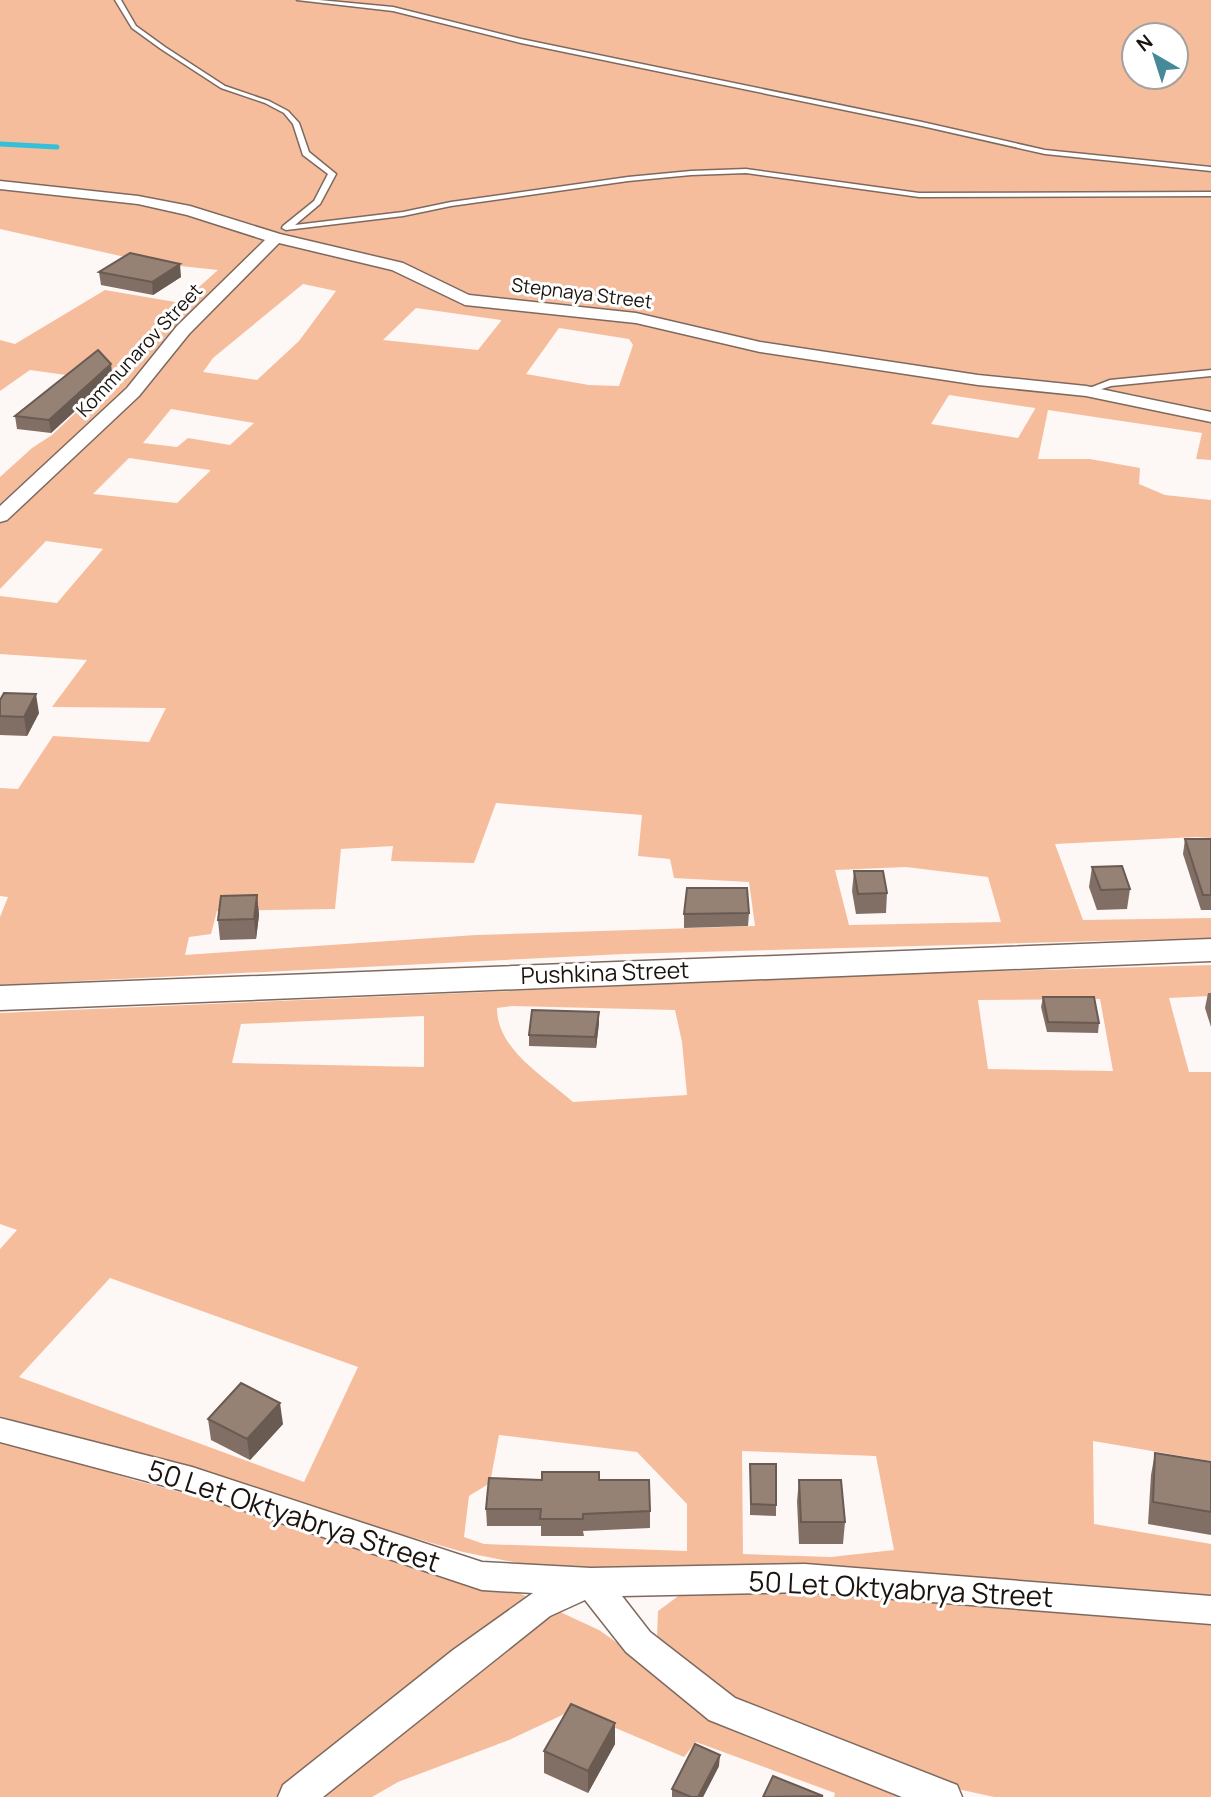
<svg xmlns="http://www.w3.org/2000/svg" width="1211" height="1797" font-family="Manrope,sans-serif">
<rect width="100%" height="100%" fill="#fdf8f5"/>
<!-- green -->
<g fill="#f6bd9d" fill-rule="evenodd">
<path d="M0 0H1211V414L1132 394 967 375 642 322 777 353 1098 396 1211 421V460L1196 459 1202 433 1048 410 1038 459H1090L1140 468 1139 484 1165 495 1211 500V838L1196 837 1055 844 1083 920 1211 918V938L624 954 0 985V917L8 897 0 896V788L18 789 53 736 149 742 166 708 52 707 87 660 0 654V596L57 603 103 549 46 541 0 589V523L105 428 140 391 160 348 100 417 0 509V477L32 448 52 435 109 381 30 370 0 391V340L15 344 105 290 181 303 218 270 152 263 0 229ZM1134 35H1176V77H1134ZM303 284 336 291 299 341 257 380 203 372 213 358ZM416 308 501 320V321L478 350 383 340ZM559 328 629 339 633 345 619 386 589 385 526 374ZM949 395 1035 408V409L1018 438 931 424ZM171 409 254 423 230 445 188 438 177 447 143 443ZM129 458 210 470V471L177 503 93 494ZM496 803 642 815 638 856 670 859 674 878 749 882 755 926 476 935 185 955 189 937 211 934 217 911 335 909 341 849 393 846 391 861 474 863ZM906 867 988 877 1001 922 849 925 835 870Z"/>
<path d="M1211 965V996L1169 998 1189 1072H1211V1461L1093 1441 1094 1524 1211 1544V1599L562 1572 463 1552 117 1453 0 1416V1249L17 1230 0 1224V1013L901 974ZM1100 999 1113 1071 988 1069 978 1000ZM512 1006 675 1010 682 1042 687 1095 573 1102C544 1076 497 1050 497 1008ZM424 1016V1067L232 1063 241 1024ZM110 1278 358 1367 304 1482 19 1377ZM499 1435 637 1452 687 1504V1551L484 1544 464 1537 469 1496 490 1483ZM742 1451 876 1456 894 1550 831 1557 743 1554Z"/>
<polygon points="0,1440 134,1480 271,1516 517,1592 599,1630 729,1721 918,1797 834,1797 835,1793 696,1742 684,1757 573,1710 509,1740 398,1782 372,1797 0,1797"/>
<polygon points="821,1592 1211,1621 1211,1797 994,1797 953,1788 736,1699 657,1638 658,1611 681,1594"/>
</g>
<g fill="none" stroke-linecap="round" stroke-linejoin="round">
<!-- stream -->
<polyline stroke="#32c0db" stroke-width="5" points="0,144 57,147"/>
<defs>
<g id="lane">
<polygon points="115,0 121,0 136,26 165,47 225,86 269,101 288,111 299,123 309,152 336,174 320,204 295,225 403,212 451,202 628,177 691,171 746,169 919,193 1211,192 1211,196 919,197 746,173 691,175 628,181 451,206 403,216 286,230 282,228 283,226 314,201 328,174 303,155 293,124 284,113 265,103 221,88 161,49 132,28"/>
<polygon points="297,0 319,0 393,7 521,39 922,122 1045,150 1211,167 1211,171 1045,154 922,126 521,43 393,11"/>
<polygon points="1211,370 1211,376 1111,386 1086,394 1082,391 1110,380"/>
</g>
<g id="street">
<polygon points="0,181 138,196 190,206 280,234 403,263 469,295 636,313 760,342 978,375 1086,386 1211,412 1211,422 1086,396 978,385 760,352 636,323 465,305 392,270 279,243 189,334 139,396 7,520 0,522 0,506 127,388 177,326 265,240 187,215 138,204 0,189"/>
<polygon points="0,1418 192,1467 482,1562 591,1568 805,1564 1211,1596 1211,1624 805,1592 622,1596 650,1632 735,1698 957,1785 962,1797 902,1797 709,1720 626,1652 585,1600 550,1616 323,1797 278,1797 283,1785 453,1650 533,1593 482,1590 191,1493 0,1442"/>
</g>
<polygon id="secondary" points="1211,939 1211,961 0,1010 0,986"/>
</defs>
<!-- lane casing -->
<use href="#lane" stroke="#7e695e" stroke-width="3"/>
<!-- street casing -->
<use href="#street" stroke="#7e695e" stroke-width="3"/>
<!-- secondary casing -->
<use href="#secondary" stroke="#7e695e" stroke-width="3"/>
<!-- lane -->
<use href="#lane" fill="#fff" fill-rule="evenodd"/>
<!-- street -->
<use href="#street" fill="#fff" fill-rule="evenodd"/>
<!-- secondary -->
<use href="#secondary" fill="#fff" fill-rule="evenodd"/>
</g>
<!-- wall -->
<g fill="#816f65">
<polygon points="99,272 181,277 153,295 101,285"/>
<polygon points="111,364 112,377 51,433 17,429 15,416"/>
<polygon points="0,700 39,713 27,736 0,735"/>
<polygon points="1185,839 1211,839 1211,910 1201,910 1183,854"/>
<polygon points="1092,867 1130,889 1127,909 1097,910 1089,887"/>
<polygon points="854,871 887,893 886,913 856,914 852,891"/>
<polygon points="257,895 259,915 256,939 220,940 218,920"/>
<polygon points="749,913 748,926 684,928 684,914"/>
<polygon points="1208,993 1211,993 1211,1027 1205,1008"/>
<polygon points="1043,997 1099,1023 1098,1033 1047,1032 1041,1007"/>
<polygon points="599,1012 599,1023 596,1048 529,1046 529,1035"/>
<polygon points="208,1419 283,1424 250,1460 211,1440"/>
<polygon points="1155,1453 1211,1462 1211,1535 1148,1524 1151,1475"/>
<polygon points="750,1464 776,1505 776,1516 750,1515"/>
<polygon points="542,1480 599,1480 650,1511 650,1528 583,1531 584,1536 541,1536 541,1526 487,1526 486,1509"/>
<polygon points="799,1480 845,1522 843,1544 799,1544 797,1501"/>
<polygon points="615,1723 615,1744 588,1793 544,1773 544,1751"/>
<polygon points="719,1766 703,1797 672,1797 672,1789"/>
</g>
<!-- shaded-wall -->
<g fill="#695a52">
<polygon points="180,264 181,277 153,295 152,282"/>
<polygon points="111,364 112,377 51,433 49,420"/>
<polygon points="36,694 39,713 27,736 24,717"/>
<polygon points="257,895 259,915 256,939 254,919"/>
<polygon points="599,1012 599,1023 596,1048 595,1037"/>
<polygon points="280,1403 283,1424 250,1460 247,1439"/>
<polygon points="615,1723 615,1744 588,1793 588,1771"/>
<polygon points="720,1755 719,1766 703,1797 698,1797"/>
</g>
<!-- building -->
<g fill="#968175" stroke="#695a52" stroke-width="2">
<polygon points="130,253 180,264 152,282 99,272"/>
<polygon points="98,350 111,364 49,420 15,416"/>
<polygon points="4,693 36,694 24,717 0,716 0,700"/>
<polygon points="1185,839 1211,839 1211,895 1203,895"/>
<polygon points="1122,866 1130,889 1101,890 1092,867"/>
<polygon points="854,871 883,871 887,893 858,894"/>
<polygon points="687,888 747,888 749,913 684,914"/>
<polygon points="257,895 254,919 218,920 221,896"/>
<polygon points="1043,997 1094,997 1099,1023 1048,1022"/>
<polygon points="532,1010 599,1012 595,1037 529,1035"/>
<polygon points="241,1383 280,1403 247,1439 208,1419"/>
<polygon points="1155,1453 1211,1462 1211,1512 1153,1502"/>
<polygon points="750,1464 776,1464 776,1505 751,1504"/>
<polygon points="542,1472 599,1472 599,1480 649,1480 650,1511 583,1514 583,1519 540,1519 541,1509 486,1509 489,1478 542,1480"/>
<polygon points="799,1480 841,1480 845,1522 801,1522"/>
<polygon points="571,1704 615,1723 588,1771 544,1751"/>
<polygon points="695,1744 720,1755 698,1797 691,1797 672,1789"/>
<polygon points="773,1776 823,1796 763,1797"/>
</g>
<g text-anchor="middle" stroke-width="6" stroke-linejoin="round" paint-order="stroke">
<!-- far-street labels -->
<g font-size="19" fill="#1b130e" stroke="#fff">
<text transform="translate(582 293) rotate(7)" y="7">Stepnaya Street</text>
<text transform="translate(139 350) rotate(-47)" y="7">Kommunarov Street</text>
</g>
<!-- street labels -->
<g font-size="23" fill="#1b130e" stroke="#fff">
<text transform="translate(605 973) rotate(-2)" y="8">Pushkina Street</text>
</g>
<!-- near-street labels -->
<g font-size="28" fill="#1b130e" stroke="#fff">
<text transform="translate(294 1516) rotate(18)" y="10">50 Let Oktyabrya Street</text>
<text transform="translate(901 1589) rotate(3)" y="10">50 Let Oktyabrya Street</text>
</g>
</g>
<!-- north arrow -->
<g transform="translate(1155 56) rotate(321)"><circle r="33" fill="#ffffff" stroke="#a4a19f" stroke-width="2"/>
<path d="M0-5L12 26L0 18L-12 26Z" fill="#468a99"/>
<text y="-10" font-size="19" font-weight="bold" text-anchor="middle" fill="#1b130e">N</text>
</g>
</svg>
